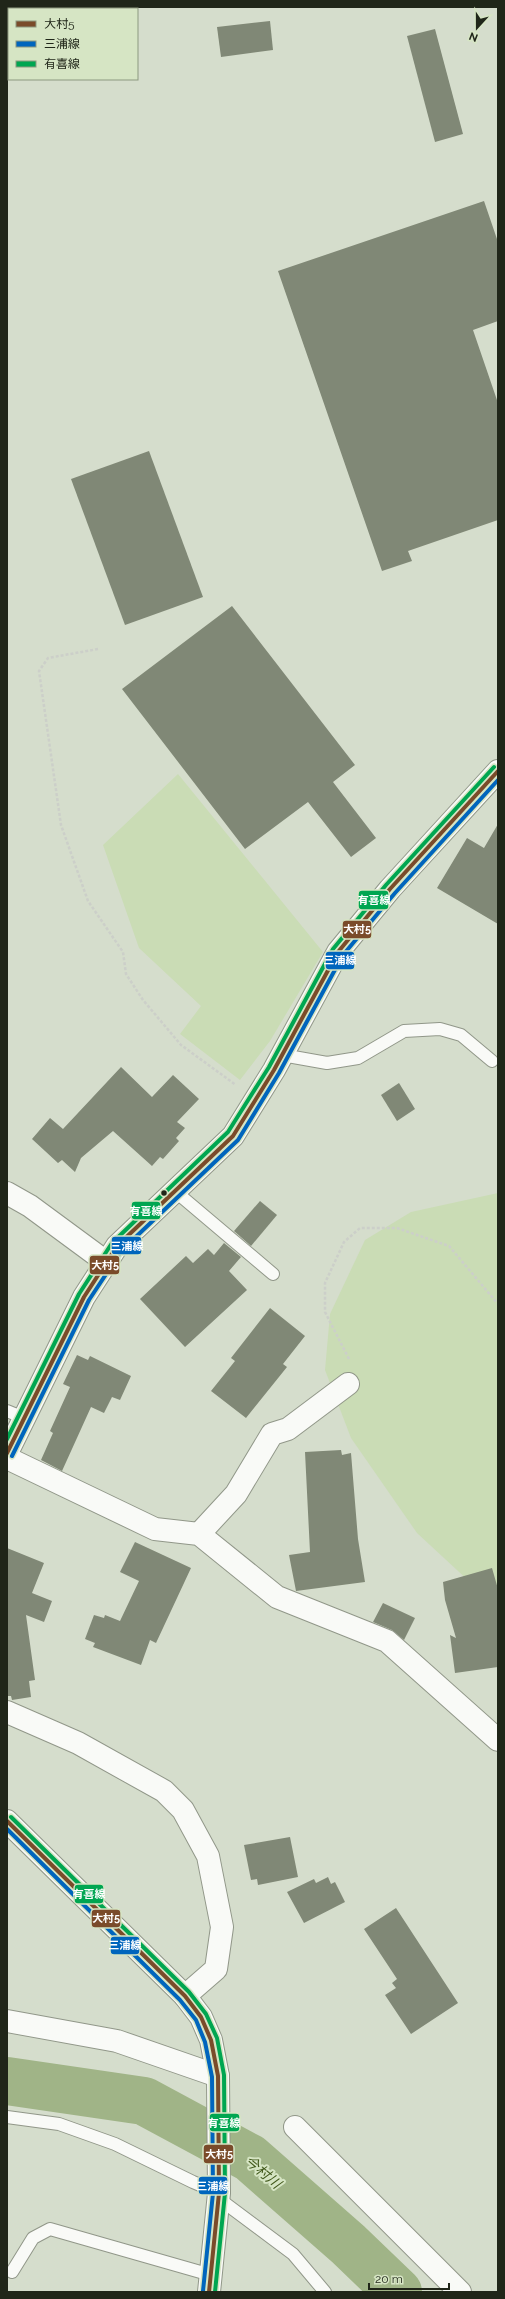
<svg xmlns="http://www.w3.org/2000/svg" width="505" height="2299" font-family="Raleway,'Noto Sans JP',sans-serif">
<rect width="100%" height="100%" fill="#d5ddcc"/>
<!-- green -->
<g fill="#cadcb5">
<polygon points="178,774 323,952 270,1041 240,1080 180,1034 201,1006 139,948 103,845"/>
<polygon points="498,1193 498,1608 417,1533 351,1438 325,1370 330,1314 365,1240 411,1212"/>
</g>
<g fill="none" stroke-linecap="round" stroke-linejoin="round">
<!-- river -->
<polyline stroke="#a0b487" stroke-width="48" points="7,2081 144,2101 250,2158 348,2244 398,2292"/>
</g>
<!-- building -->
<g fill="#808876">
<polygon points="270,21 273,50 221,57 217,27"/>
<polygon points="435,29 463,134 435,142 407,36"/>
<polygon points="484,201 498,242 498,321 473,330 498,403 498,520 408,551 412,561 382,571 278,271"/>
<polygon points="149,451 203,597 125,625 71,479"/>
<polygon points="232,606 355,765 333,782 376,838 351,857 308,802 245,849 122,689"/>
<polygon points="498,824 498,924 437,888 467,838 484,848"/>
<polygon points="121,1067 152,1097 173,1075 199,1099 177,1122 185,1128 176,1138 179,1141 163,1159 160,1157 152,1166 113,1131 81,1158 75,1172 62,1160 58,1163 32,1139 50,1118 63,1129"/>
<polygon points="399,1083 415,1109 397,1121 381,1095"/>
<polygon points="260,1201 277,1215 251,1246 234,1231"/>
<polygon points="224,1243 241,1257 229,1271 247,1290 185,1347 140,1299 186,1256 193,1263 208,1249 214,1255"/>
<polygon points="270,1308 305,1336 283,1364 287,1367 246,1418 211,1391 235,1361 231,1358"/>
<polygon points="77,1355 88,1360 90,1356 131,1376 120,1400 112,1397 104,1413 91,1407 62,1471 41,1460 53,1433 50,1431 70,1387 63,1384"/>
<polygon points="341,1450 342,1455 351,1453 358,1539 365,1582 296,1591 289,1555 310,1552 305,1452"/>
<polygon points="135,1542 191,1568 156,1643 150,1640 141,1665 93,1647 95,1643 85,1639 94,1615 104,1618 105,1615 120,1621 139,1581 120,1572"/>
<polygon points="7,1548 44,1563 32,1593 52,1601 44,1622 26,1615 35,1680 29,1681 31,1697 12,1700 11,1696 7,1696"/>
<polygon points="492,1568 498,1589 498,1667 455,1673 450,1635 456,1638 445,1600 443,1582"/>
<polygon points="383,1603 415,1618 404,1640 392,1630 373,1622"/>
<polygon points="290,1837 298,1877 258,1885 257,1879 251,1880 244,1845"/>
<polygon points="328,1877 331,1884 335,1882 345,1902 304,1923 287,1892 314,1879 316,1883"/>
<polygon points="396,1908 458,2003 411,2034 385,1995 396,1988 392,1983 397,1979 364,1929"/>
</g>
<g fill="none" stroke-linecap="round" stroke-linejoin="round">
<defs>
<g id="service">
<polyline points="282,1055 327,1063 358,1058 404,1031 440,1029 461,1035 492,1061"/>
<polyline points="176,1192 273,1274"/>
<polyline points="7,1411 24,1418"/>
<polyline points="7,2117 59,2124 115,2144 193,2182 219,2193"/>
<polyline points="218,2198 293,2254 325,2292"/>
<polyline points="12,2272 33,2238 50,2229 211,2275"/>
</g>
<g id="minor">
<polyline points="7,1193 30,1206 106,1262"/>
<polyline points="7,1458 155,1529 199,1534 277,1597 387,1641 498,1740"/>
<polyline points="199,1534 236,1494 272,1434 288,1429 348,1384"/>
<polyline points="7,1712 78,1743 164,1791 183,1810 208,1856 222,1927 216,1969 185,1996"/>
<polyline points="7,2021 117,2041 218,2076"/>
<polyline points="295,2127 460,2292"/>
</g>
<g id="tertiary">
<polyline points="7,1453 84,1297 117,1246 233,1136 274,1070 338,952 390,889 498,771"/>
<polyline points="7,1821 185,1996 201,2017 211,2040 218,2076 219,2193 209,2292"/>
</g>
</defs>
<!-- service casing -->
<use href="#service" stroke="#919789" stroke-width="14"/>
<!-- minor casing -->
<use href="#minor" stroke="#919789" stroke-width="24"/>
<!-- tertiary casing -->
<use href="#tertiary" stroke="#919789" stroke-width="24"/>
<!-- path -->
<g stroke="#cccfc9" stroke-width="2.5" stroke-dasharray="3 2" stroke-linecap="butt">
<polyline points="98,649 48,658 39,671 61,825 88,901 123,952 126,974 143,1000 181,1045 236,1085"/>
<polyline points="349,1359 325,1312 325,1283 344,1242 360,1228 397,1228 449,1246 498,1304"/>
</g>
<!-- service -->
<use href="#service" stroke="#f9faf7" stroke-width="12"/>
<!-- minor -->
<use href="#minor" stroke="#f9faf7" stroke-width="22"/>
<!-- tertiary -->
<use href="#tertiary" stroke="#f9faf7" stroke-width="22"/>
<defs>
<g id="bus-1">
<polyline points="7,1453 84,1297 117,1246 233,1136 274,1070 338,952 390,889 498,771"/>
<polyline points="7,1821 185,1996 201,2017 211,2040 218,2076 219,2193 209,2292"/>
</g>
<g id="bus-2">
<polyline points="12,1456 89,1300 122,1250 238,1140 279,1073 343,955 395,893 498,780"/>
<polyline points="7,1829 180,2000 196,2020 205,2042 212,2077 213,2193 203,2291"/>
</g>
<g id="bus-3">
<polyline points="7,1439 79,1294 112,1243 228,1132 269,1067 333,949 386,885 494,767"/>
<polyline points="11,1817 189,1992 206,2014 217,2038 224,2075 225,2193 215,2292"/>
</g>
</defs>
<!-- bus-1 casing -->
<use href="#bus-1" stroke="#d6e5c4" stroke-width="7"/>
<!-- bus-2 casing -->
<use href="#bus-2" stroke="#d6e5c4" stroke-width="7"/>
<!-- bus-3 casing -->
<use href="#bus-3" stroke="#d6e5c4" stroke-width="7"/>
<!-- bus-1 -->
<use href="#bus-1" stroke="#7a4b2a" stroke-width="4"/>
<!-- bus-2 -->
<use href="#bus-2" stroke="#0065bd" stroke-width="4"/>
<!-- bus-3 -->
<use href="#bus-3" stroke="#00a651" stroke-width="4"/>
</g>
<!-- markers -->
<circle fill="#202619" stroke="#d6e5c4" stroke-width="1.5" cx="164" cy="1193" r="3.5"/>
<g text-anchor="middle" stroke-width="4" stroke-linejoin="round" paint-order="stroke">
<!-- water labels -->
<g font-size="14" font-style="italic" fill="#41591b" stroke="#d6e5c4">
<text transform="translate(263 2172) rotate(40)" y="5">今村川</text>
</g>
</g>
<g stroke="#d6e5c4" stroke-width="1.5">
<rect x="358" y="890" width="31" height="20" rx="4" fill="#00a651"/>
<rect x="342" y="920" width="30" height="19" rx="4" fill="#7a4b2a"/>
<rect x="325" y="951" width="30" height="19" rx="4" fill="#0065bd"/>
<rect x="131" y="1201" width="30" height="19" rx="4" fill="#00a651"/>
<rect x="111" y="1236" width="31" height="19" rx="4" fill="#0065bd"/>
<rect x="89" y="1255" width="31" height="20" rx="4" fill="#7a4b2a"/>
<rect x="74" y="1884" width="30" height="20" rx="4" fill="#00a651"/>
<rect x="91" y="1909" width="30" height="19" rx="4" fill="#7a4b2a"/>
<rect x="110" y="1936" width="30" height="19" rx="4" fill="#0065bd"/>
<rect x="209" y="2113" width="31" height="19" rx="4" fill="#00a651"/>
<rect x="203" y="2144" width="31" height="20" rx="4" fill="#7a4b2a"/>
<rect x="198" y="2176" width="30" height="19" rx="4" fill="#0065bd"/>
</g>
<g font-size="11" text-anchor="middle" font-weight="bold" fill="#fff">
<text x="374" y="904">有喜線</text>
<text x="357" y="933">大村5</text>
<text x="340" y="964">三浦線</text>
<text x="146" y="1215">有喜線</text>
<text x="127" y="1250">三浦線</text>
<text x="105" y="1269">大村5</text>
<text x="89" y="1898">有喜線</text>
<text x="106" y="1922">大村5</text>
<text x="125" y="1949">三浦線</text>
<text x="224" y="2127">有喜線</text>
<text x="219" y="2158">大村5</text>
<text x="213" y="2190">三浦線</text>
</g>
<!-- border -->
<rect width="505" height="2299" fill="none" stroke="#202619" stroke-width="16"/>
<!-- legend -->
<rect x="8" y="8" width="130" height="72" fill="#d6e5c4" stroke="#8d9980"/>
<rect x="16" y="21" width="20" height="6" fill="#7a4b2a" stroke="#8d9980"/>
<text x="44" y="28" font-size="12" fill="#202619">大村5</text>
<rect x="16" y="41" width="20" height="6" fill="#0065bd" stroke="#8d9980"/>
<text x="44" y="48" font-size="12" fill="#202619">三浦線</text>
<rect x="16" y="61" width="20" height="6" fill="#00a651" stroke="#8d9980"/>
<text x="44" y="68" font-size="12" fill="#202619">有喜線</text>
<!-- north arrow -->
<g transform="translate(477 28) rotate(201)" stroke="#d6e5c4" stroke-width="3" paint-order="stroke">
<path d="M0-3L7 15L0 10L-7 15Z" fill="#202619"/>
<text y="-6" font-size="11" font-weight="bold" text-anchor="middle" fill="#202619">N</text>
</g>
<!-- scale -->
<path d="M369 2283v6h80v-6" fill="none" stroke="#202619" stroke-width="2"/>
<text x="375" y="2283" font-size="12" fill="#202619" stroke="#d6e5c4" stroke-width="3" paint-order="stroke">20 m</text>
</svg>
